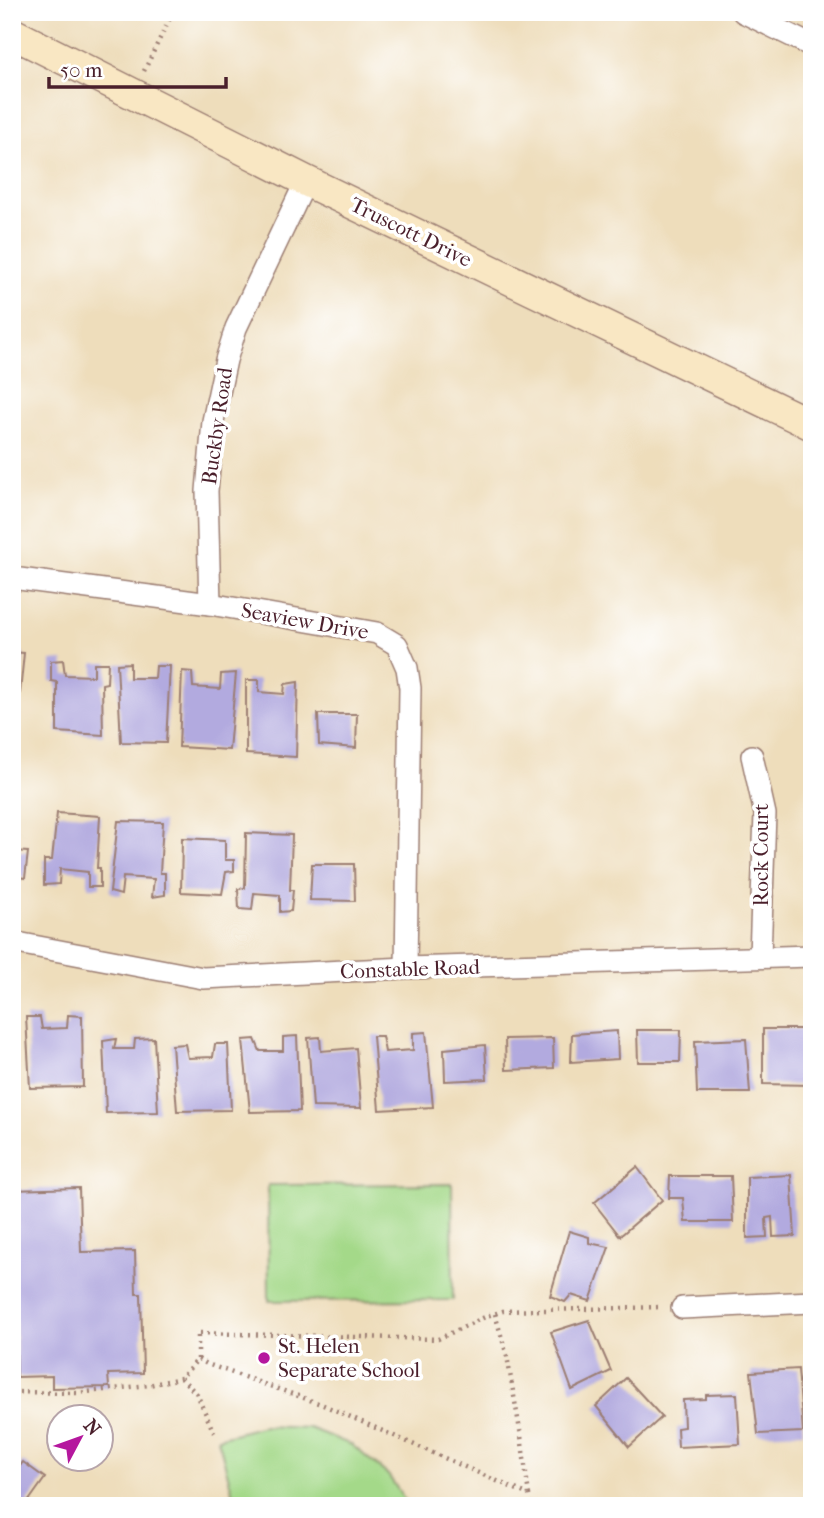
<svg xmlns="http://www.w3.org/2000/svg" width="824" height="1518" font-family="'IM FELL French Canon',serif">
<rect width="100%" height="100%" fill="#fff"/>
<filter id="ink" filterUnits="userSpaceOnUse"><feTurbulence type="fractalNoise" baseFrequency=".0143" numOctaves="2"/><feDisplacementMap in="SourceGraphic" scale="14" xChannelSelector="R" yChannelSelector="G"/><feConvolveMatrix kernelMatrix="1 2 1 2 8 2 1 2 1" color-interpolation-filters="sRGB"/></filter>
<filter id="wash" filterUnits="userSpaceOnUse"><feTurbulence type="fractalNoise" baseFrequency=".00686" numOctaves="4" result="noise"/><feDisplacementMap in="SourceGraphic" scale="28" xChannelSelector="R" yChannelSelector="G"/><feGaussianBlur stdDeviation="1.57" result="paint"/><feColorMatrix in="noise" values="0 0 0 0 0 0 0 0 0 0 0 0 0 0 0 0 0 1.4 0 .05"/><feComposite in="paint" operator="in"/></filter>
<g filter="url(#wash)">
<rect width="100%" height="100%" fill="#edb"/>
<!-- green -->
<g fill="#a4d989" stroke="#777c5a" stroke-width="2">
<polygon points="452,1184 453,1300 269,1301 268,1185"/>
<polygon points="263,1426 309,1428 352,1445 388,1475 409,1506 236,1506 218,1438"/>
</g>
<g id="blocks">
<!-- building -->
<g fill="#b2aadf">
<polygon points="12,652 24,653 20,693 12,692"/>
<polygon points="63,660 65,675 94,676 94,663 108,663 107,683 102,684 103,735 57,732 57,682 51,681 51,661"/>
<polygon points="130,663 130,678 155,678 156,666 170,666 166,743 121,742 117,664"/>
<polygon points="182,671 192,672 193,687 220,689 221,674 236,673 229,750 179,747"/>
<polygon points="246,680 259,680 259,692 284,694 285,684 298,682 296,757 246,754"/>
<polygon points="318,714 357,714 356,748 319,745"/>
<polygon points="57,813 100,816 97,868 100,868 100,887 88,887 88,872 60,869 59,884 44,885 44,860 52,860"/>
<polygon points="118,821 163,822 160,873 165,873 165,895 152,897 154,879 123,877 121,895 110,892"/>
<polygon points="246,833 292,835 290,890 293,890 291,911 280,912 280,895 254,893 252,910 239,909 238,889 245,888"/>
<polygon points="182,838 225,840 225,860 234,860 234,871 226,872 222,894 181,892"/>
<polygon points="12,851 28,852 25,878 12,876"/>
<polygon points="312,864 354,864 355,901 310,900"/>
<polygon points="68,1015 82,1016 83,1087 30,1088 26,1017 40,1017 42,1029 67,1028"/>
<polygon points="763,1029 809,1029 811,1085 763,1084"/>
<polygon points="637,1030 681,1030 680,1062 638,1062"/>
<polygon points="617,1031 618,1059 571,1062 572,1034"/>
<polygon points="426,1032 433,1107 379,1110 373,1036 382,1036 385,1052 413,1050 413,1033"/>
<polygon points="297,1036 300,1111 250,1112 243,1040 255,1039 260,1051 283,1051 283,1037"/>
<polygon points="320,1037 321,1051 356,1048 361,1108 313,1107 308,1038"/>
<polygon points="154,1038 158,1112 106,1113 103,1041 116,1039 114,1049 134,1049 135,1039"/>
<polygon points="553,1038 554,1068 506,1070 505,1039"/>
<polygon points="746,1039 750,1093 697,1093 695,1041"/>
<polygon points="185,1044 188,1058 213,1057 215,1044 228,1044 231,1110 177,1111 172,1045"/>
<polygon points="485,1045 487,1079 445,1081 444,1049"/>
<polygon points="637,1167 662,1200 620,1236 594,1203"/>
<polygon points="791,1175 795,1236 773,1237 772,1217 766,1218 767,1237 747,1238 747,1177"/>
<polygon points="670,1176 731,1176 733,1222 685,1222 683,1198 669,1198"/>
<polygon points="79,1188 81,1252 135,1251 136,1294 141,1294 143,1373 108,1374 109,1387 52,1388 52,1376 17,1377 15,1297 12,1297 12,1190"/>
<polygon points="569,1231 589,1237 589,1243 609,1247 590,1301 571,1295 565,1302 550,1296"/>
<polygon points="589,1320 611,1371 572,1390 551,1332"/>
<polygon points="798,1369 803,1432 758,1434 751,1372"/>
<polygon points="626,1378 662,1417 629,1447 596,1406"/>
<polygon points="737,1394 740,1444 678,1447 677,1428 684,1427 683,1400 706,1399 706,1395"/>
<polygon points="23,1462 45,1478 28,1502 33,1506 12,1506 12,1477"/>
</g>
</g>
</g>
<g filter="url(#ink)">
<use href="#blocks" fill-opacity="0" stroke="#9c7e73" stroke-width="2"/>
<g fill="none" stroke-linecap="round" stroke-linejoin="round">
<defs>
<g id="street">
<polyline points="743,12 812,46"/>
<polyline points="12,578 210,604 377,633 397,645 407,668 410,688 406,968"/>
<polyline points="210,604 207,491 213,421 226,360 236,328 306,181"/>
<polyline points="752,756 765,814 760,956"/>
<polyline points="12,942 203,978 406,968 812,956"/>
<polyline points="682,1308 812,1302"/>
</g>
<polyline id="secondary" points="12,33 306,181 812,425"/>
</defs>
<!-- street casing -->
<use href="#street" stroke="#9c7e73" stroke-width="24"/>
<!-- secondary casing -->
<use href="#secondary" stroke="#9c7e73" stroke-width="33"/>
<!-- path -->
<g stroke="#9c7e73" stroke-width="4.5" stroke-dasharray="2 5" stroke-linecap="butt">
<polyline points="144,71 173,12"/>
<polyline points="495,1314 507,1356 521,1436 529,1495"/>
<polyline points="198,1359 198,1333 438,1339 487,1316 503,1311 662,1307"/>
<polyline points="181,1378 197,1394 214,1433"/>
<polyline points="12,1392 77,1393 149,1385 181,1378 198,1359 207,1364 321,1404 529,1495 531,1506"/>
</g>
<!-- street -->
<use href="#street" stroke="#fff" stroke-width="21"/>
<!-- secondary -->
<use href="#secondary" stroke="#f9e7c3" stroke-width="30"/>
</g>
</g>
<!-- markers -->
<circle fill="#b5179e" stroke="#fff" stroke-width="2.5" cx="264" cy="1358" r="7"/>
<g text-anchor="middle" stroke-width="7" stroke-linejoin="round" paint-order="stroke">
<!-- street labels -->
<g font-size="21" fill="#4a1f2b" stroke="#fff">
<text transform="translate(411 232) rotate(26)" y="7">Truscott Drive</text>
<text transform="translate(217 426) rotate(-82)" y="7">Buckby Road</text>
<text transform="translate(305 621) rotate(10)" y="7">Seaview Drive</text>
<text transform="translate(761 855) rotate(-90)" y="7">Rock Court</text>
<text transform="translate(410 969) rotate(-2)" y="7">Constable Road</text>
</g>
<!-- poi labels -->
<g font-size="21" fill="#4a1f2b" stroke="#fff" text-anchor="start">
<text x="278" y="1353">St. Helen<tspan x="278" dy="24">Separate School</tspan></text>
</g>
</g>
<!-- margin -->
<rect width="824" height="1518" fill="none" stroke="#fff" stroke-width="42"/>
<!-- north arrow -->
<g transform="translate(80 1438) rotate(49)"><circle r="33" fill="#ffffff" stroke="#b7a5aa" stroke-width="2"/>
<path d="M0-5L12 26L0 18L-12 26Z" fill="#b5179e"/>
<text y="-10" font-size="19" font-weight="bold" text-anchor="middle" fill="#4a1f2b">N</text>
</g>
<!-- scale -->
<path d="M49 77v10h177v-10" fill="none" stroke="#4a1f2b" stroke-width="3.5"/>
<text x="60" y="77" font-size="21" fill="#4a1f2b" stroke="#ffffff" stroke-width="5" paint-order="stroke">50 m</text>
</svg>
